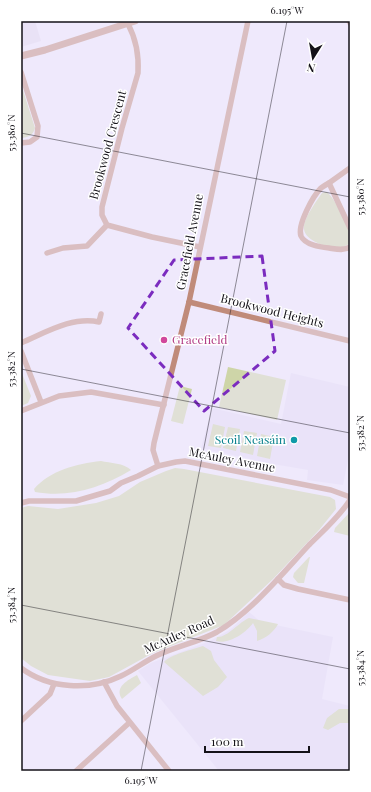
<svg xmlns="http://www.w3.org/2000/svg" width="371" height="792" font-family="'Playfair Display',serif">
<rect width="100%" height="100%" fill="#efe9fc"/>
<!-- commercial -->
<polygon fill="#e3daf0" points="21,21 35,21 41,41 21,47"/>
<!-- built -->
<g fill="#e4dcf7">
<polygon points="291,373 350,387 350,450 343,485 307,480 308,470 273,464 201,448 212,408 281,424"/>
<polygon points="249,612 261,622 333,637 322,699 350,706 350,771 219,771 138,671 151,663 210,641 231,629"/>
</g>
<!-- green -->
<g fill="#ced5a8">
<path d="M21 84 35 128C33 135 29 137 22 138Z"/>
<path d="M326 192C333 194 348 226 350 234 351 237 350 241 350 244 346 245 342 248 338 248 328 248 305 241 304 229 303 219 316 202 322 193Z"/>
<polygon points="228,367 286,380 277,420 219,407"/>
<polygon points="21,371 31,396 28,403 21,406"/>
<polygon points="180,386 192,389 183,424 171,421"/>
<polygon points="213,424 225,427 221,448 208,446"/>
<polygon points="228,427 240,429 236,451 223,448"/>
<polygon points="244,431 257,433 253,455 240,452"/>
<polygon points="261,434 274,437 270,459 257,456"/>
<path d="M101 461C110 463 124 463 131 470 101 488 70 498 35 492L34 489C51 470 76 464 101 461Z"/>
<polygon points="175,468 184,469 330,497 335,500 336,509 319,530 273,579 224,625 153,653 109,677 90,681 48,675 31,666 21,658 21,508 28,506 58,509 96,503 119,496 140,482 166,471"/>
<polygon points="350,512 350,536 334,532 335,528"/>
<polygon points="309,557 310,557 304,583 298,583 293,577 294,573"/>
<path d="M249 618 278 624C274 632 266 638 257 641V631L253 623C246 633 228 645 216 641L217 637C227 638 239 622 249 618Z"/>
<path d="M203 646 211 651 214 660 227 677 218 687 203 696 164 662C169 655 194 649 203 646Z"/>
<path d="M137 675 141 683 122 699C114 687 128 680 137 675Z"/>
<polygon points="339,709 350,709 350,723 340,723 328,730 323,728 327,718"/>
</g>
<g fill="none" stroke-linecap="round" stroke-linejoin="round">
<!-- minor -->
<g stroke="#c08b7a" stroke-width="5.5">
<polyline points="349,21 350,23"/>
<path d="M128 24C136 39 139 56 138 73L122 128 102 207V215L107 225 152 237 200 247"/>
<polyline points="21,72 38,126 37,137 30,142 21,143"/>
<polyline points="329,183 350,168"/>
<path d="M350 228 329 183C327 184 324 186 321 188 313 196 297 225 301 236 305 245 320 247 329 248 336 249 344 251 350 247"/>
<polyline points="47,253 63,248 87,246 107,225"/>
<polyline points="189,302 350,341"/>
<path d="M21 343C45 333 72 316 99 322L101 314"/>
<polyline points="21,351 41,402"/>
<polyline points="21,411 59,396 91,392 164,405"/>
<polyline points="158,466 153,450 154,443 189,302 248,21"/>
<polyline points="21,503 29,501 76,501 110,491 121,483 138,476 158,466 176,462 185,461 331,490 350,497"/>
<polyline points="278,579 284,585 298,589 350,600"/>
<path d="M21 668C49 689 90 691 121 676 134 670 145 661 158 655 177 646 199 642 217 632 252 611 282 574 309 545 323 531 339 517 350 500"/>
<polyline points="104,682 117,706 169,771"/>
<polyline points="21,721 50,694 54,684"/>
<polyline points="76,771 129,723"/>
</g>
<!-- tertiary -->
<polyline stroke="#c08b7a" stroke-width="7" points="21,56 45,50 135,21"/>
</g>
<!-- marked area -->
<path d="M0 0H371V792H0ZM262 256 275 351 204 411 128 328 174 260Z" fill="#efe9fc" fill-opacity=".55" fill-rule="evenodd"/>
<path fill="none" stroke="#7b2cbf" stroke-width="3" stroke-dasharray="8 5" stroke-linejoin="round" d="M262 256 275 351 204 411 128 328 174 260Z"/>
<!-- ticks -->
<path fill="none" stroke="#141218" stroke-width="1" stroke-opacity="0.45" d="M21 133 350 197M21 369 350 433M21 605 350 669M141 771 287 21"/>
<!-- markers -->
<circle fill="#d1479c" stroke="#fff" stroke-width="1.5" cx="164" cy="340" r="4"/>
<circle fill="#0f9aa8" stroke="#fff" stroke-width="1.5" cx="294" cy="440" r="4"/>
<g text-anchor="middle" stroke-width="3" stroke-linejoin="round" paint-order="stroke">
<!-- street labels -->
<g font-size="12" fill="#141218" stroke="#fff">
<text transform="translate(108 145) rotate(-75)" y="4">Brookwood Crescent</text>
<text transform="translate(190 242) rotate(-79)" y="4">Gracefield Avenue</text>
<text transform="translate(272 311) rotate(14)" y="4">Brookwood Heights</text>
<text transform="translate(232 460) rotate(11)" y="4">McAuley Avenue</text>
<text transform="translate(179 635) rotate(-24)" y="4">McAuley Road</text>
</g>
<!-- hotel labels -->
<g font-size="12" fill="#b23c85" stroke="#fff" text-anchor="start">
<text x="172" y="344">Gracefield</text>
</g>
<!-- culture labels -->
<g font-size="12" fill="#0d838f" stroke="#fff" text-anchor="end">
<text x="286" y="444">Scoil Neasáin</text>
</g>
</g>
<!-- border -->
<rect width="371" height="792" fill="none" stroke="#ffffff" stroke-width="44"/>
<!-- north arrow -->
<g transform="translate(313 58) rotate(191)" stroke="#ffffff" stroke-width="3" paint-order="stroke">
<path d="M0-3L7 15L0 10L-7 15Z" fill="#141218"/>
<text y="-6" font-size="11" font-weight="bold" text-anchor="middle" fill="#141218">N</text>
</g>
<!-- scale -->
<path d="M205 746v6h104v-6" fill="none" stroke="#141218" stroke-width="2"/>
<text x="211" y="746" font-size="12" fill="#141218" stroke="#ffffff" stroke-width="3" paint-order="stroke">100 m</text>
<rect x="22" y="22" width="327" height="748" fill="none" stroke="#141218" stroke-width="1.5"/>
<g font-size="10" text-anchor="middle" fill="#141218">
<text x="287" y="14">6.195°W</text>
<text transform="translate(11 133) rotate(-90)" y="4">53.380°N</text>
<text transform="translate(360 197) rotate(-90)" y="4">53.380°N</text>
<text transform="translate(11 369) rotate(-90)" y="4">53.382°N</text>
<text transform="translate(360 433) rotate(-90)" y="4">53.382°N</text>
<text transform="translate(11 605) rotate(-90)" y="4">53.384°N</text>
<text transform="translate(360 668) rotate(-90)" y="4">53.384°N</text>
<text x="141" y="784">6.195°W</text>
</g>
</svg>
